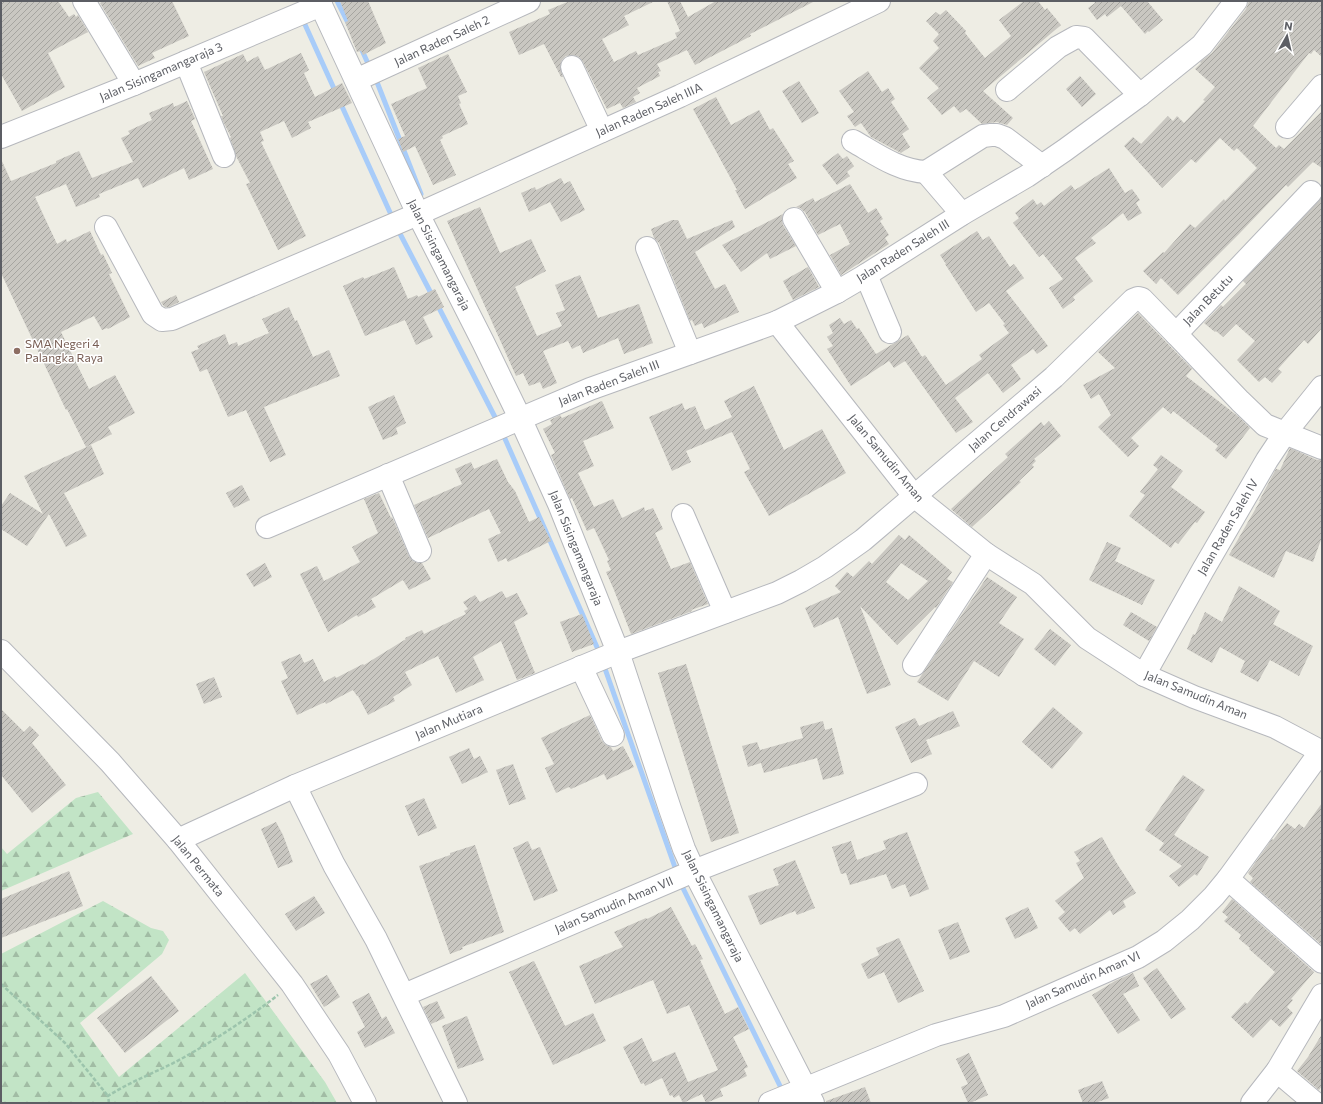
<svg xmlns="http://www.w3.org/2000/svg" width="1323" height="1104" font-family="Commissioner,sans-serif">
<defs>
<pattern id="forest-firs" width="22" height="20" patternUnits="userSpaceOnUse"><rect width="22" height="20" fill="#c2e4c6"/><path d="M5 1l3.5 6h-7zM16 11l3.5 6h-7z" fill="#a1bca4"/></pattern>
<pattern id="building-hatch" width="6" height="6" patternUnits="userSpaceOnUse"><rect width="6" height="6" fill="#c9c7c1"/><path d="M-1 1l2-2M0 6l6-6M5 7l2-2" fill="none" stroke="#a6a5a0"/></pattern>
</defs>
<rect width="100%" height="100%" fill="#eeede4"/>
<!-- forest -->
<g fill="url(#forest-firs)">
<polygon points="98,792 133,834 1,891 1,847 7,854 76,798"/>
<polygon points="103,901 151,928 163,931 169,940 162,954 80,1023 119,1077 245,973 325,1082 337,1103 1,1103 1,954"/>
</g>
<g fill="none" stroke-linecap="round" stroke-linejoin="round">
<!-- stream -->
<g stroke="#a8ccf9" stroke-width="5">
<polyline points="337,1 350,27"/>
<polyline points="302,18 336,93"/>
<polyline points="361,48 370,68"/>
<polyline points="375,77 421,194"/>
<polyline points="340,102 393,219"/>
<polyline points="397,228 433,297"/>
<polyline points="437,304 498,423"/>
<polyline points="502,432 600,654"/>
<polyline points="603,663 677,873"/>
<polyline points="680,882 783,1092"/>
</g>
</g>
<!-- building -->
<g fill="url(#building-hatch)" fill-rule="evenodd">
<polygon points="1,1 58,1 69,17 74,14 76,17 78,15 88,32 48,53 65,87 22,111 1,74"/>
<polygon points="103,1 172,1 189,36 152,53 155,58 138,66 100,3"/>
<polygon points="340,1 368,1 386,43 363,55 361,51 357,52 345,22 348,21"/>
<polygon points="570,1 655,1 624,16 629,25 602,39 614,62 636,51 638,55 677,38 675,33 680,31 667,1 680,1 688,17 716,1 815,1 750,34 751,36 695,65 687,50 657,64 661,71 658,72 660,76 637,88 640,93 633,97 636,102 623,108 620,103 607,109 583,62 579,57 573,55 566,56 562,60 560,66 563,77 561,77 544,44 519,55 509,32 550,14 548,10"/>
<polygon points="1024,1 1038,1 1045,10 1047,8 1061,25 983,91 1013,118 1007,125 997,122 982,124 966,109 960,113 954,106 942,115 927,98 939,88 919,68 939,48 933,41 939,34 926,21 936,12 940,15 946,10 966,31 965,33 985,58 1011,36 999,20"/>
<polygon points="1094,1 1147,1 1163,20 1149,32 1148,31 1145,34 1121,6 1107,17 1105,14 1097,20 1088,8 1095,3"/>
<polygon points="1249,1 1322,1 1322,57 1314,50 1311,54 1309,53 1253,126 1276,148 1279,145 1284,149 1322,111 1322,168 1313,162 1288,187 1286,185 1239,234 1178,295 1161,278 1156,284 1143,271 1163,252 1164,253 1190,224 1195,228 1224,199 1225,201 1257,168 1237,148 1234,151 1220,138 1196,163 1191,159 1162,188 1124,146 1133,137 1141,144 1168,116 1173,121 1177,116 1184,123 1205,101 1203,100 1215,87 1195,69 1201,63 1200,62 1212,53 1246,9"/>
<polygon points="301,53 309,70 304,73 315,97 342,83 352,103 308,122 311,128 292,138 284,121 260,132 264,141 261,142 306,236 278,250 246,184 250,183 236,156 230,138 231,137 223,121 221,116 223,116 204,72 243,54 247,62 258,56 265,70"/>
<polygon points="448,54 467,92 458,96 461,103 459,104 468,124 442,136 443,138 440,140 456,175 433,185 415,146 403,152 398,139 405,136 391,104 427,88 418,68"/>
<polygon points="868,71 882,92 888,88 895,99 891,102 909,129 902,134 910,147 901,153 871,137 861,123 855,127 847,116 854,112 839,91"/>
<polygon points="1080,76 1096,94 1082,107 1066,89"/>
<polygon points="799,81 819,113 802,123 782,91"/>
<polygon points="716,97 731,125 759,110 770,130 773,128 794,161 788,164 797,178 745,209 735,190 737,190 693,109"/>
<polygon points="187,101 195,119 191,121 213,169 189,180 184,168 143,188 138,178 99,194 100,197 76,207 66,184 35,197 57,244 66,239 67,242 90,231 101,255 103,254 112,273 109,274 130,317 108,329 107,328 102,330 94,316 61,332 89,389 115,375 135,413 108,427 112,434 86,447 67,409 66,410 1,273 1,159 11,181 56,163 56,161 79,151 92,178 133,162 121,138 130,134 128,131 152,120 149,113 173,103 174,107"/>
<polygon points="838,153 843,159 847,156 854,166 847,172 850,176 837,185 822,165"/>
<polygon points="1109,168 1125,193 1132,189 1140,200 1136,203 1142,213 1128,221 1123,213 1091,238 1096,243 1075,258 1093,281 1073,297 1075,300 1063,309 1049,288 1063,279 1043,254 1039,257 1013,223 1019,218 1015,213 1033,199 1037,205 1041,202 1044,206 1071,185 1075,190"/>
<polygon points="561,178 564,184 570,181 585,210 561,222 550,202 529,212 521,193 535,187 536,190"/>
<polygon points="850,184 868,213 876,208 883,219 880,221 889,235 885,238 889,244 841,275 830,255 850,244 840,224 818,235 805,212 800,208 796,207 813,198 815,202"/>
<polygon points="1322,197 1322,328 1308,344 1304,340 1278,369 1282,372 1272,383 1265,377 1259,382 1237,360 1255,341 1236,324 1223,337 1216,331 1215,332 1204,323 1221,305 1223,307 1246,284 1243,281"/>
<polygon points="480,207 500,253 531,239 546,271 515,287 537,336 562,326 556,313 565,310 555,285 580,275 598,318 639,304 653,343 624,354 618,338 583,353 580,345 572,349 568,341 543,351 557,383 543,389 540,382 529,386 523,373 516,376 447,221"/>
<polygon points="783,214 782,220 783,225 796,246 770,259 767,253 741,272 722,245"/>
<polygon points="672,220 678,220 687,239 732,220 735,227 695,252 715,289 725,284 739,312 704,328 702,323 695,326 692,320 690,321 659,243 654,238 651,229"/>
<polygon points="977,231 983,240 989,236 1010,267 1014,264 1024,278 1006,291 1048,346 1037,354 1033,349 1011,365 1021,379 1003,393 988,373 955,398 973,422 956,433 905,361 894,368 889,361 851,386 827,349 833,346 827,337 833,333 829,325 840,318 844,324 851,320 857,329 859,328 876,354 908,335 922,357 925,355 946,385 982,359 979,355 1009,333 1003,325 1005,324 989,303 976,312 945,264 946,264 940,255"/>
<polygon points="394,267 408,299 417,295 418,297 435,289 444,307 423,317 433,337 416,345 405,320 365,336 343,286 363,277 364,279"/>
<polygon points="808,267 819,287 793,300 783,281"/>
<polygon points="176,295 179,302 169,307 165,307 163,305 161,302"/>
<polygon points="289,307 295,321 297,320 313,357 329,350 340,376 264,407 286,455 270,462 246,410 228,417 207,369 200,372 191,352 199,349 197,346 225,334 229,345 237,342 238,346 269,333 262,319"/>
<polygon points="1138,313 1192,369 1186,376 1239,417 1250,428 1226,459 1215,450 1218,446 1173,411 1171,414 1163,407 1131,438 1139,446 1128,457 1098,427 1111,415 1099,394 1091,399 1083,385 1115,368 1098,352"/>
<polygon points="754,386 784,450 822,429 846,473 769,516 744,472 750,469 732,432 686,451 691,462 672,471 649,417 682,403 685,410 695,406 705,430 732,417 724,401"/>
<polygon points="394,395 406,423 396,428 398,434 383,440 368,407"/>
<polygon points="602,401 614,428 583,441 594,466 578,473 594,507 613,499 622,518 644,507 645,511 653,508 663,529 655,533 671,569 690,562 708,604 691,610 692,611 631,634 614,590 606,572 611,570 607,561 609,560 594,528 587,531 572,498 570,499 551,455 555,453 543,429 552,424 550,420 560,415 562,418"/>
<polygon points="1049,421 1061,436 1034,459 1036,461 1032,465 1034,467 1019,481 1021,482 972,527 951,509 1008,457 1005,454 1041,422 1044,426"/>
<polygon points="91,445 104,474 64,493 87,536 66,547 49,514 27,546 1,529 1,506 10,493 43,514 24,476"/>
<polygon points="1290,448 1317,460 1322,460 1322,537 1313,562 1286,551 1274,578 1229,555 1260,501 1259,501 1276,469 1280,470"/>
<polygon points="1161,455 1183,471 1171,487 1205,512 1197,523 1195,522 1178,544 1175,542 1171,548 1129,516 1145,495 1140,492 1158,469 1153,465"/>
<polygon points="497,459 508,482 515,491 529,522 539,517 551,541 508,562 506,558 498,562 488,539 501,533 489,509 428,538 414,505 462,484 455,469 471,462 474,469"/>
<polygon points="242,485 250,500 234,508 226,493"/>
<polygon points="379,493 391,518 392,517 409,556 413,561 418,563 422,563 431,579 409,590 403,580 371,599 376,607 358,617 357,615 328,632 300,574 317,566 324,581 360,562 352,547 378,533 364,499"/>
<path d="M899 535 905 540 909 535 952 572 947 579 953 582 936 608 935 607 897 645 860 606 891 685 867 694 838 617 814 628 805 608 841 592 835 586 847 572 853 577 869 561 872 564ZM901 563 928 581 908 600 886 582Z"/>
<polygon points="1107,542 1121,548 1115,561 1155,580 1142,605 1089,580"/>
<polygon points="265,563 272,577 254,587 246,574"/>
<polygon points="987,577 1017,597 999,623 1024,639 999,677 974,661 948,701 917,682"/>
<polygon points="1239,586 1280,611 1273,624 1313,646 1299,676 1270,660 1258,682 1240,672 1245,661 1220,647 1212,663 1187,649 1193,634 1195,635 1205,612 1222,622"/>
<polygon points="502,591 506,598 517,593 528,614 514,622 535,673 517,680 501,641 473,657 484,680 456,693 438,656 405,672 412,685 393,697 395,701 368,715 358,696 357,696 353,690 326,704 325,702 297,715 281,681 288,678 281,662 300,654 304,663 313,659 324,682 335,676 336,678 363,664 364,665 406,639 405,638 422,630 424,634 466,614 464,611 468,609 463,602 475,595 480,602"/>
<polygon points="1131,612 1157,627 1149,641 1123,625"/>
<polygon points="582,614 594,644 572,652 560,622"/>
<polygon points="1050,629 1071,645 1055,666 1034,649"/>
<polygon points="686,664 739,833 711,842 658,673"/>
<polygon points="214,677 222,697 204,704 196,684"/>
<polygon points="1053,707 1083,733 1052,769 1022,742"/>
<polygon points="1,709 24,732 30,726 39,735 32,743 66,785 32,813 1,775"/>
<polygon points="953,711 960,726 926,740 932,754 911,763 895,727 915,718 919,726"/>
<polygon points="590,715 602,741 606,745 611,747 613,751 623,746 634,767 607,780 604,774 571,789 569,787 556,793 545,768 554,764 541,738"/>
<polygon points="823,721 825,730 832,728 844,774 823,780 817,758 764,773 761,763 748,767 742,746 757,742 760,750 803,738 800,727"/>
<polygon points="469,748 474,759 480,756 488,772 462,784 449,757"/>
<polygon points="513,764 526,799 509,805 496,770"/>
<polygon points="1183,775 1205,790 1174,835 1209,857 1197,876 1195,874 1179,887 1169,876 1182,866 1159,850 1164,843 1145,830"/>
<polygon points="424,798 437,828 418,836 405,806"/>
<polygon points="1322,803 1322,945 1250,882 1253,878 1248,873 1272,839 1273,840 1287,823 1295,829 1299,824 1304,828"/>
<polygon points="276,822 283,835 293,862 278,868 261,829"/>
<polygon points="907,832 929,889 910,897 905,884 892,889 886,874 850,885 846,873 841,874 832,847 851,841 857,860 886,849 883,841"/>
<polygon points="1102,837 1116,862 1136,893 1123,901 1126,907 1113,915 1110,910 1080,934 1075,928 1070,932 1058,918 1065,912 1055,901 1084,878 1076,863 1080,861 1074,852"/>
<polygon points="528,841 532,850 540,847 558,891 534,901 513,848"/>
<polygon points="475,845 504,932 462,947 463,949 450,954 419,866 450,855 450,853"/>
<polygon points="795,860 815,908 797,915 795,911 760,925 748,896 779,885 773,869"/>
<polygon points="69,871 83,906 1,938 1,899"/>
<polygon points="314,896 325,913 296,931 285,914"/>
<polygon points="1232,899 1314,972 1291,999 1293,1000 1287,1007 1293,1013 1280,1027 1271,1019 1253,1038 1231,1017 1245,1002 1247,1004 1275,972 1249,949 1250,948 1239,939 1241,935 1224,921 1228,917 1222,912"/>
<polygon points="671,907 692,946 695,944 703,959 700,960 725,1014 738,1007 749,1029 733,1037 748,1067 744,1069 747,1076 720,1089 723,1096 706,1103 702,1094 683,1103 679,1095 674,1098 672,1095 670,1096 662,1078 645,1086 644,1083 641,1084 623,1047 642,1038 653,1062 675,1052 688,1082 718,1070 689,1005 667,1014 653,980 595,1004 579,966 623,947 614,932 646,918 647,919"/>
<polygon points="1028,907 1038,928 1015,939 1005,918"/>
<polygon points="958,922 970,952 950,960 938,930"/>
<polygon points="899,938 924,991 898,1003 884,972 868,979 861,964 879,955 876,948"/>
<polygon points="534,961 565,1026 593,1013 606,1041 553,1065 509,972"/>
<polygon points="1157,968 1186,1009 1171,1019 1143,978"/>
<polygon points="1133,973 1139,986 1123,994 1140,1020 1118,1034 1092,995 1115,981"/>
<polygon points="327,975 340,997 324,1007 310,984"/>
<polygon points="151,976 179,1011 125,1053 97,1018"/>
<polygon points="369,993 382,1019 386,1016 395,1033 365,1048 357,1032 365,1027 352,1002"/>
<polygon points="437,1001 445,1018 431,1024 423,1007"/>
<polygon points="467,1016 484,1060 458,1069 442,1026"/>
<polygon points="1322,1034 1322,1086 1319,1090 1297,1071 1308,1057"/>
<polygon points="969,1053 988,1095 970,1103 968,1103 961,1087 968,1084 956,1059"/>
<polygon points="1102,1081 1109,1098 1095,1103 1083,1103 1078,1090"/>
<polygon points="865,1087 871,1103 826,1103 826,1101"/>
</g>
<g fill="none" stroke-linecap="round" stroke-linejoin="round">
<defs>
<g id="minor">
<polyline points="84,1 134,84"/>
<polyline points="319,1 418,214 483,342 520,418 559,504 618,652 670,809 684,849 694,871 813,1103"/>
<polyline points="186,62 224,156"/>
<polyline points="572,67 602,131"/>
<polyline points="356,80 529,1"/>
<polyline points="1007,90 1058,47 1076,37 1084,38 1140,95"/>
<polyline points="1287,127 1322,86"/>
<polyline points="1,137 134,84 321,5"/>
<path d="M853 141C876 154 899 171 926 172"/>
<polyline points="1311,192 1176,334 1240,401 1265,425 1322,448"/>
<polyline points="962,214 926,172 983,136 991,135 997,135 1005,138 1042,166"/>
<polyline points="794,219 837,292"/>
<polyline points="106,227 153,314 162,320 172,319 418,214 680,96 879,1"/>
<polyline points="647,248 690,353"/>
<polyline points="866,275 890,332"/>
<polyline points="777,322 914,496 986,554 1033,584 1087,638 1144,675 1194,697 1275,727 1322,752"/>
<polyline points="388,475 420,551"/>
<polyline points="683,515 725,612"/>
<polyline points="267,527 590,389 777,322 837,292 866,275 962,214 1027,176 1065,150 1140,95 1202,45 1236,1"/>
<polyline points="1,651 110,762 178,840 292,984 339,1054 365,1103"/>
<polyline points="914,665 986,554"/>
<polyline points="581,667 613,735"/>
<polyline points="1144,675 1203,570 1267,460 1285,433 1322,387"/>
<polyline points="295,786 334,865 376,939 456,1103"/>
<polyline points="178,840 295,786 618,652 777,593 801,581 825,567 863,540 1054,377 1133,300 1138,298 1142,299 1176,334"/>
<polyline points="1228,879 1322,962"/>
<polyline points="404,995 694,871 916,784"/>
<polyline points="1277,1071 1315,1103"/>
<polyline points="770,1103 936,1035 1004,1016 1138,957 1164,941 1190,920 1214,896 1228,879 1321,751"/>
<polyline points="1252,1103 1277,1071 1322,995"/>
</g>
</defs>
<!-- minor casing -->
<use href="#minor" stroke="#b6b8bd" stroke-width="24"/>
<!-- path -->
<g stroke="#9cc4ac" stroke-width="2.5" stroke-dasharray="4 2" stroke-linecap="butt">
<polyline points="1,984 65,1043 108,1096"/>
<path d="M109 1103 108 1096C131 1081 157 1072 181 1059 215 1040 247 1019 278 995"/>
</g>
<!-- minor -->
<use href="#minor" stroke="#fff" stroke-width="22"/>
</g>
<!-- markers -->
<circle fill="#8d6e63" stroke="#fff" stroke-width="1.5" cx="17" cy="351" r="4"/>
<g text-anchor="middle" stroke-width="3" stroke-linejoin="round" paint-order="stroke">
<!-- street labels -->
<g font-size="12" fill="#5c5e64" stroke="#fff">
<text transform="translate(442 41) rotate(-25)" y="4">Jalan Raden Saleh 2</text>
<text transform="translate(161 72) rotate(-23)" y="4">Jalan Sisingamangaraja 3</text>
<text transform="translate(649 110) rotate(-24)" y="4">Jalan Raden Saleh IIIA</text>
<text transform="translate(903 251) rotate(-32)" y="4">Jalan Raden Saleh III</text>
<text transform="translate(439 255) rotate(63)" y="4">Jalan Sisingamangaraja</text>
<text transform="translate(1208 300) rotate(-46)" y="4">Jalan Betutu</text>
<text transform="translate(609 383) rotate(-21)" y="4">Jalan Raden Saleh III</text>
<text transform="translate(1005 419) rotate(-41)" y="4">Jalan Cendrawasi</text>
<text transform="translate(886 458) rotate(50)" y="4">Jalan Samudin Aman</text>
<text transform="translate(1228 527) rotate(-60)" y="4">Jalan Raden Saleh IV</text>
<text transform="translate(576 548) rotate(68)" y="4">Jalan Sisingamangaraja</text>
<text transform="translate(1196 695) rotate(22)" y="4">Jalan Samudin Aman</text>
<text transform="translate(449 722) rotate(-23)" y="4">Jalan Mutiara</text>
<text transform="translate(198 866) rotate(51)" y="4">Jalan Permata</text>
<text transform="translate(614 905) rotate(-23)" y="4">Jalan Samudin Aman VII</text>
<text transform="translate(713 906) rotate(64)" y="4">Jalan Sisingamangaraja</text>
<text transform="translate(1083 980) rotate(-24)" y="4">Jalan Samudin Aman VI</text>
</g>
<!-- education labels -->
<g font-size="12" fill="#785e54" stroke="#fff" text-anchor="start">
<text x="25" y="348">SMA Negeri 4<tspan x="25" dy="14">Palangka Raya</tspan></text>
</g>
</g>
<!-- border -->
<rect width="1323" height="1104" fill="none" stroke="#5c5e64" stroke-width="4"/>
<!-- north arrow -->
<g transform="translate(1287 36) rotate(8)" stroke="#ffffff" stroke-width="3" paint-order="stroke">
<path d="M0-3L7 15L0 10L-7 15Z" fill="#5c5e64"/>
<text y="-6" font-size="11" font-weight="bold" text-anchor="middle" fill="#5c5e64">N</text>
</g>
</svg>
